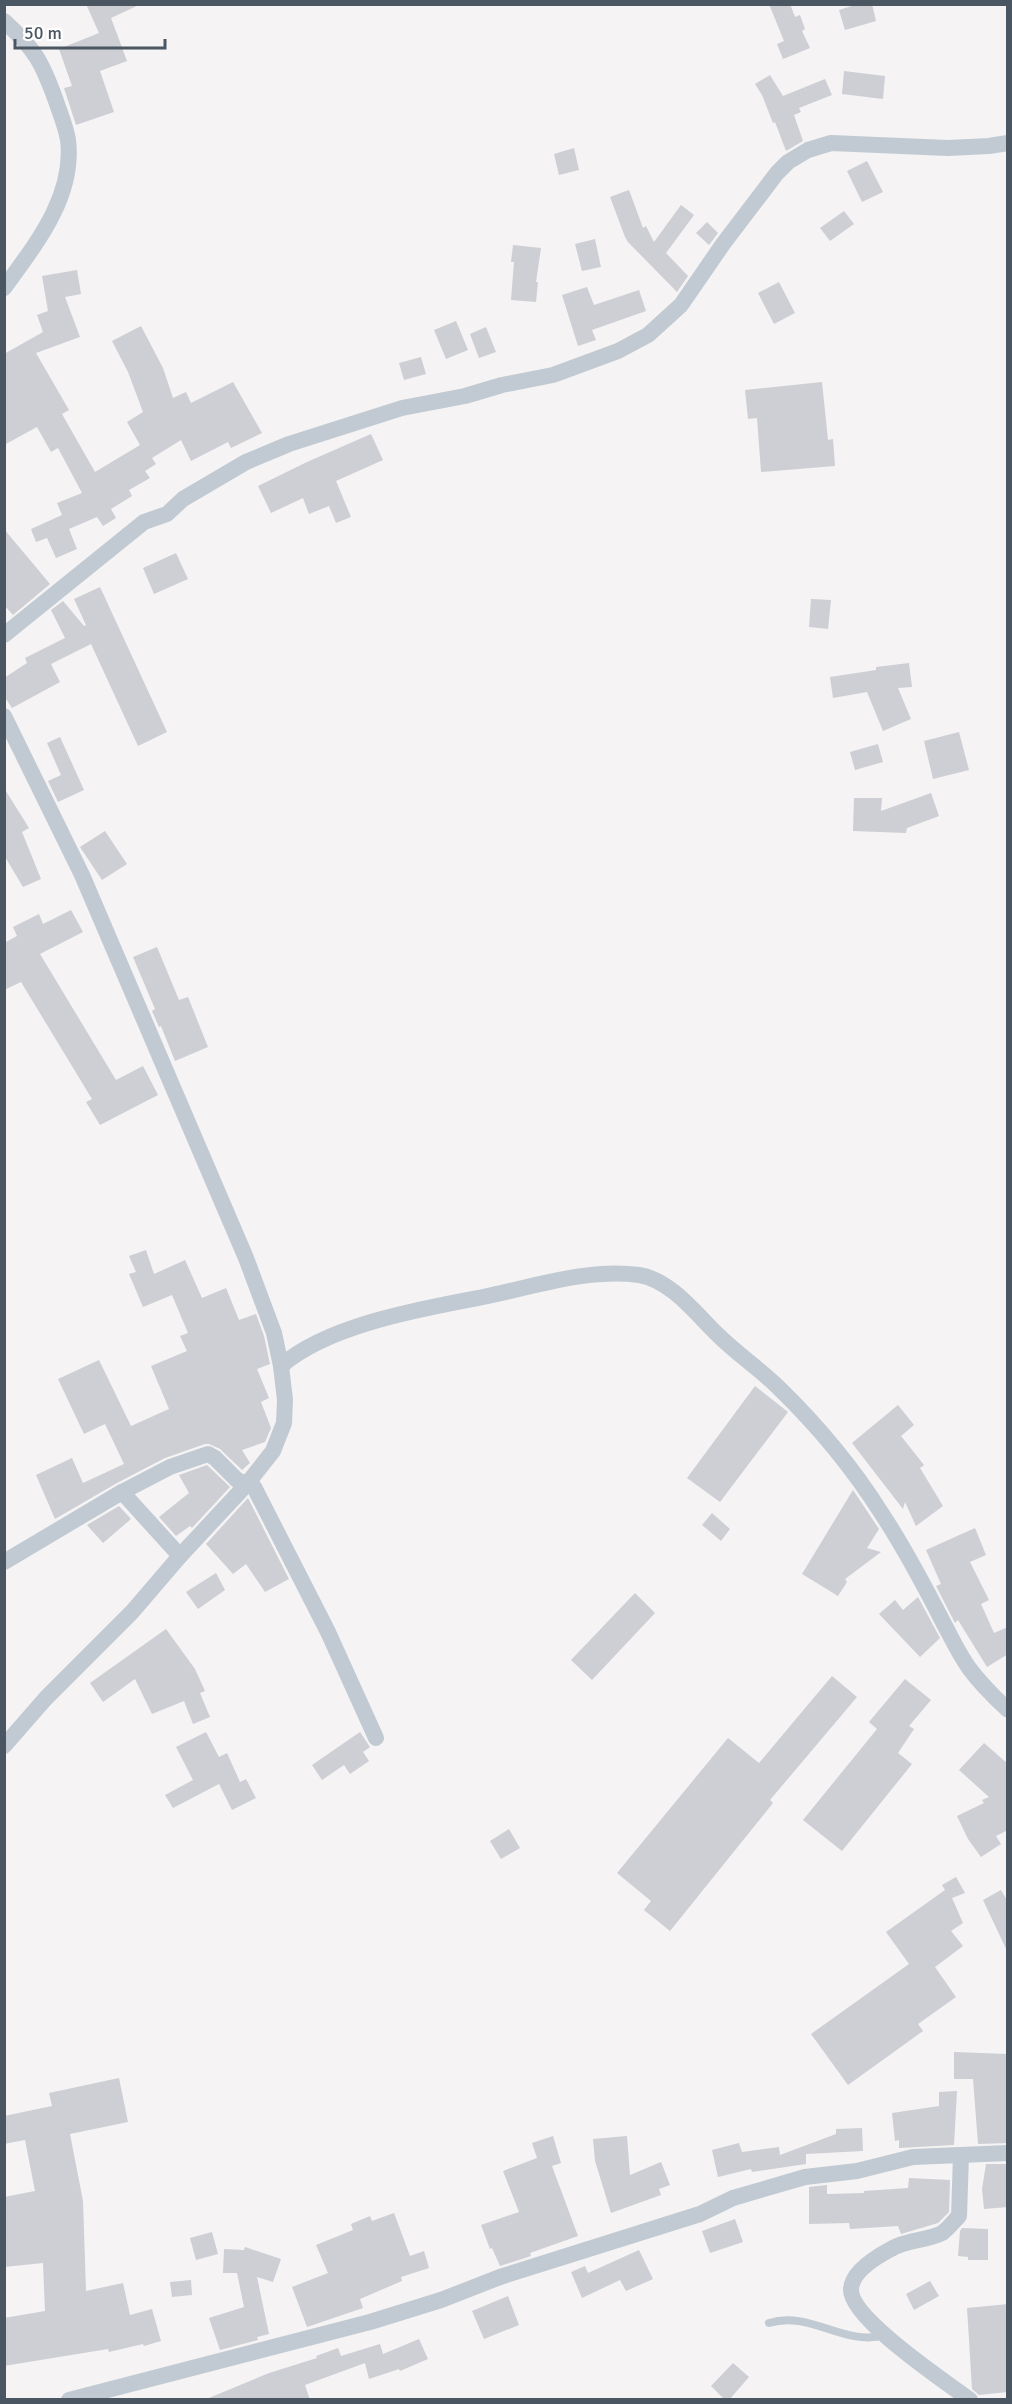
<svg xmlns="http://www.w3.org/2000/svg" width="1012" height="2404" font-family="Signika,sans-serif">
<rect width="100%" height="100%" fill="#f5f3f3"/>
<!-- building -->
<g fill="#cdcfd5">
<polygon points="86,4 141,4 111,18 127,61 100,71 114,112 76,125 64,88 72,86 59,49 99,33"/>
<polygon points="769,4 790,4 795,17 800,15 805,29 802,31 810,48 783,59 777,44 784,41"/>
<polygon points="858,4 872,4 876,21 845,30 839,10"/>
<polygon points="844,71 885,76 883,99 842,94"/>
<polygon points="770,75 783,96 825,79 832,95 799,108 801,112 794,115 803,141 786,151 775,122 773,123 762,95 755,84"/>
<polygon points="574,148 579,170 559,175 554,154"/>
<polygon points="867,161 883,192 862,202 847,171"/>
<polygon points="629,190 643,228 646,226 654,242 681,205 694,215 666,253 688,276 677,292 628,242 625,237 610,197"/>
<polygon points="844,211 854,224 830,241 820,228"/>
<polygon points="707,222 718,233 709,245 696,233"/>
<polygon points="595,239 601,267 582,271 575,244"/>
<polygon points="513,245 541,248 536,282 538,282 536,302 511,300 514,262 511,262"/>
<polygon points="77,270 81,294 65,297 80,337 36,353 69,410 62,414 95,472 140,445 127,422 143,412 128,372 112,341 141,326 163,368 173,398 186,392 191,403 233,382 262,433 231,448 228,442 191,461 181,440 152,458 156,464 145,471 150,478 129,490 132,496 111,509 116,518 103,526 97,517 69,529 77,549 56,558 47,538 36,542 31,529 62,515 57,503 82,493 58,448 51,452 37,427 4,445 4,354 43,332 37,315 48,311 42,276"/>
<polygon points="779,282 795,313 774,324 758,293"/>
<polygon points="587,287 594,305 639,290 646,311 592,330 596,340 578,346 562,295"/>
<polygon points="456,321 468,350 446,359 434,330"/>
<polygon points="486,327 496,352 479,358 470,334"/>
<polygon points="421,357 426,374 404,380 399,363"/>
<polygon points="822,382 828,440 833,439 835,466 761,472 757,418 748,419 745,390"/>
<polygon points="371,434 383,460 336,481 351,517 336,523 329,506 309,514 303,498 271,513 258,486 307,462"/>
<polygon points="4,529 50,584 13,615 4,605"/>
<polygon points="176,553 188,579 154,594 143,568"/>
<polygon points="100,587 167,732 138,746 91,644 51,664 60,682 12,708 4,696 4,678 27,663 25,658 65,638 51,610 63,601 84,626 86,625 74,599"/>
<polygon points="811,599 831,600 828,629 809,627"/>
<polygon points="909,663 912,687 898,688 911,719 883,731 867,692 833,698 830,677 876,670 876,667"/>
<polygon points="959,732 969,770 933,779 924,741"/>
<polygon points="60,737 84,790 58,802 48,781 61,775 47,743"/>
<polygon points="878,744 883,762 855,770 850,752"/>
<polygon points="4,788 29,828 22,832 41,879 23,887 4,855"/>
<polygon points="931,793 939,816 907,828 906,833 853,831 854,798 882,798 881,811"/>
<polygon points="105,831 127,864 102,880 80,847"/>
<polygon points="71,910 83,932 40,954 116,1080 143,1066 158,1095 100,1125 86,1102 92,1099 21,982 4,990 4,943 17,936 13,927 39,914 43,924"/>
<polygon points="157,947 179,1000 188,997 208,1047 175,1061 161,1026 159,1027 152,1011 155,1009 133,957"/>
<polygon points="146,1250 154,1274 185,1260 202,1298 226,1288 239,1320 256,1314 264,1336 270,1364 257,1369 269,1398 261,1402 271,1428 265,1442 242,1450 250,1463 242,1470 220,1449 209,1444 205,1444 165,1458 117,1483 55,1519 36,1475 72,1458 83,1483 124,1464 105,1424 84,1434 58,1379 99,1360 131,1426 169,1409 151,1366 187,1351 180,1336 188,1333 172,1295 143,1307 129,1274 136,1272 129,1256"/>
<polygon points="755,1386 788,1412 720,1502 687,1478"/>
<polygon points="898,1405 914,1425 901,1436 924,1465 920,1468 943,1506 916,1526 905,1502 903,1509 852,1443"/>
<polygon points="207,1465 230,1487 192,1528 190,1526 176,1536 159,1517 189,1493 179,1475"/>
<polygon points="853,1490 879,1529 867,1548 881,1552 845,1579 847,1582 838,1596 802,1574"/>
<polygon points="248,1498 289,1579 265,1592 246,1564 233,1574 206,1544"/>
<polygon points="119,1506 131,1519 103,1543 87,1525"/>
<polygon points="712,1513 730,1529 721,1541 702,1525"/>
<polygon points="975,1528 986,1555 970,1562 989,1600 981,1604 994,1633 1008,1627 1008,1654 987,1667 958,1620 955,1623 936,1586 941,1584 926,1550"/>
<polygon points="216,1573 225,1590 198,1609 186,1592"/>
<polygon points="635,1593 655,1613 592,1680 571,1660"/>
<polygon points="918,1597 940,1638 920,1657 879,1614 895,1600 903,1610"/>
<polygon points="166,1629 195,1669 205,1691 200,1693 210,1717 193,1724 184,1701 152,1714 135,1679 103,1702 90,1683"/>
<polygon points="832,1676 857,1697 770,1800 773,1803 670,1931 644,1910 651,1901 617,1873 728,1738 759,1763"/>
<polygon points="905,1679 931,1700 909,1726 914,1729 898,1753 912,1764 842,1851 803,1820 877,1729 869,1722"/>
<polygon points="206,1732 219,1757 227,1753 240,1782 246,1779 256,1798 232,1810 219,1784 173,1808 165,1795 193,1780 176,1747"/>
<polygon points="360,1732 370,1747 363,1752 369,1761 350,1774 344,1765 322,1780 312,1765"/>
<polygon points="984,1743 1008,1764 1008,1830 996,1836 1001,1844 981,1857 968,1839 957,1816 984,1803 982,1800 989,1797 959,1770"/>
<polygon points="509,1829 520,1848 501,1859 490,1841"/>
<polygon points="956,1877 965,1893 952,1898 963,1923 951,1931 963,1946 935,1967 956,1997 918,2024 923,2031 848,2085 811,2034 909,1964 886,1932 945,1890 942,1885"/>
<polygon points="1001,1890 1008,1902 1008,1953 983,1900"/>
<polygon points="954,2052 1008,2054 1008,2143 978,2144 973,2079 954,2079"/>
<polygon points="119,2078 128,2122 70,2134 83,2201 86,2291 123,2283 130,2315 152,2309 161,2341 144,2346 143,2344 109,2352 108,2349 4,2366 4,2318 45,2311 43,2263 4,2267 4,2197 35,2191 25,2140 4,2144 4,2116 52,2106 49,2093"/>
<polygon points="957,2091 954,2145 899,2148 899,2140 895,2141 892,2113 939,2106 939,2092"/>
<polygon points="862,2128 863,2151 806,2154 806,2164 752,2172 751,2169 718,2177 712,2150 739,2143 742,2152 779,2147 780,2155 836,2134 836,2129"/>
<polygon points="553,2136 561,2163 552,2166 578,2236 530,2253 531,2256 500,2266 492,2248 490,2249 481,2225 519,2212 503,2171 537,2158 532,2143"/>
<polygon points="627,2136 630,2175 661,2162 670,2185 659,2189 661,2195 611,2213 595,2161 593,2139"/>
<polygon points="986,2164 1008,2164 1008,2207 984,2209 982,2189"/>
<polygon points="909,2178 950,2180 949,2212 938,2223 901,2234 898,2226 850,2229 849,2223 809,2224 809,2187 827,2185 827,2194 864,2193 864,2191 908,2188"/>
<polygon points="394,2213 410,2256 424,2251 429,2268 401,2277 402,2281 360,2299 363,2308 307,2327 292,2287 328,2273 316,2245 353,2230 351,2224 370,2216 372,2221"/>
<polygon points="735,2219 743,2242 710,2253 702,2231"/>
<polygon points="962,2228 988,2229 988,2260 968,2260 968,2257 958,2256 960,2231"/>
<polygon points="212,2232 218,2254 196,2260 190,2238"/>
<polygon points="245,2247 281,2259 273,2282 257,2277 269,2334 257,2337 258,2340 220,2350 209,2318 244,2307 237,2273 223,2273 224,2249 244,2250"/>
<polygon points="639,2250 653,2279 626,2291 620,2280 582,2298 571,2272 585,2266 588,2273"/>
<polygon points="191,2280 192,2295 172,2297 170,2282"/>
<polygon points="930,2281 939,2296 914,2310 906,2294"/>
<polygon points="508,2296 519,2325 484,2339 472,2311"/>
<polygon points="1008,2304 1008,2392 979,2395 972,2389 967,2308"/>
<polygon points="419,2339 428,2359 400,2371 399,2369 369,2379 365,2363 305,2385 310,2400 204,2400 269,2373 317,2358 316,2356 338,2348 341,2356 380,2344 383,2354"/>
<polygon points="733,2363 749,2377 729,2400 725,2400 711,2386"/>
</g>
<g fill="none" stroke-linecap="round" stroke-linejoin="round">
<!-- lane -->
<path stroke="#c1cad2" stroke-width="8" d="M769 2323C810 2310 844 2347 885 2335"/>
<!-- street -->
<g stroke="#c1cad2" stroke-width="16">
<path d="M4 21C35 49 42 62 56 101 60 113 66 127 68 140 75 197 35 245 4 288"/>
<polyline points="4,635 144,522 167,514 183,499 246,462 289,444 402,408 465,396 502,385 553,375 618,351 648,335 681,305 723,244 777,173 788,162 808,150 831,143 948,148 989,146 1008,143"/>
<polyline points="4,716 82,875 246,1258 274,1333 281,1366 285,1400 284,1423 273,1451 247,1484 180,1556 132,1612 46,1698 4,1746"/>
<path d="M281 1366C327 1325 424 1308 483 1297 533 1287 587 1268 639 1275 671 1280 696 1314 718 1335 737 1354 760 1369 779 1388 818 1426 853 1468 882 1514 905 1549 924 1585 943 1622 951 1637 959 1654 969 1668 980 1683 994 1697 1008 1710"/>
<polyline points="122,1492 170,1467 208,1454 215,1458 237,1480 254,1487 328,1632 376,1738"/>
<polyline points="4,1562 122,1492 180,1556"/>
<path d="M961 2155 959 2216C954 2221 948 2229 942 2233 927 2241 908 2239 891 2249 876 2257 851 2272 851 2290 851 2319 946 2382 970 2400"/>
<polyline points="69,2400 370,2322 441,2300 500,2277 700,2214 733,2198 805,2177 857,2171 913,2157 1008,2153"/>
</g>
</g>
<!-- border -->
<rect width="1012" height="2404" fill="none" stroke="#4a5661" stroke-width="12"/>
<!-- scale -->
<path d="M15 39v9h150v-9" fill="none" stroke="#4a5661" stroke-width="3"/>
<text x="24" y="39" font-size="18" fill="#4a5661" stroke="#ffffff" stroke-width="4.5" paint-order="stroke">50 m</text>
</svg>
